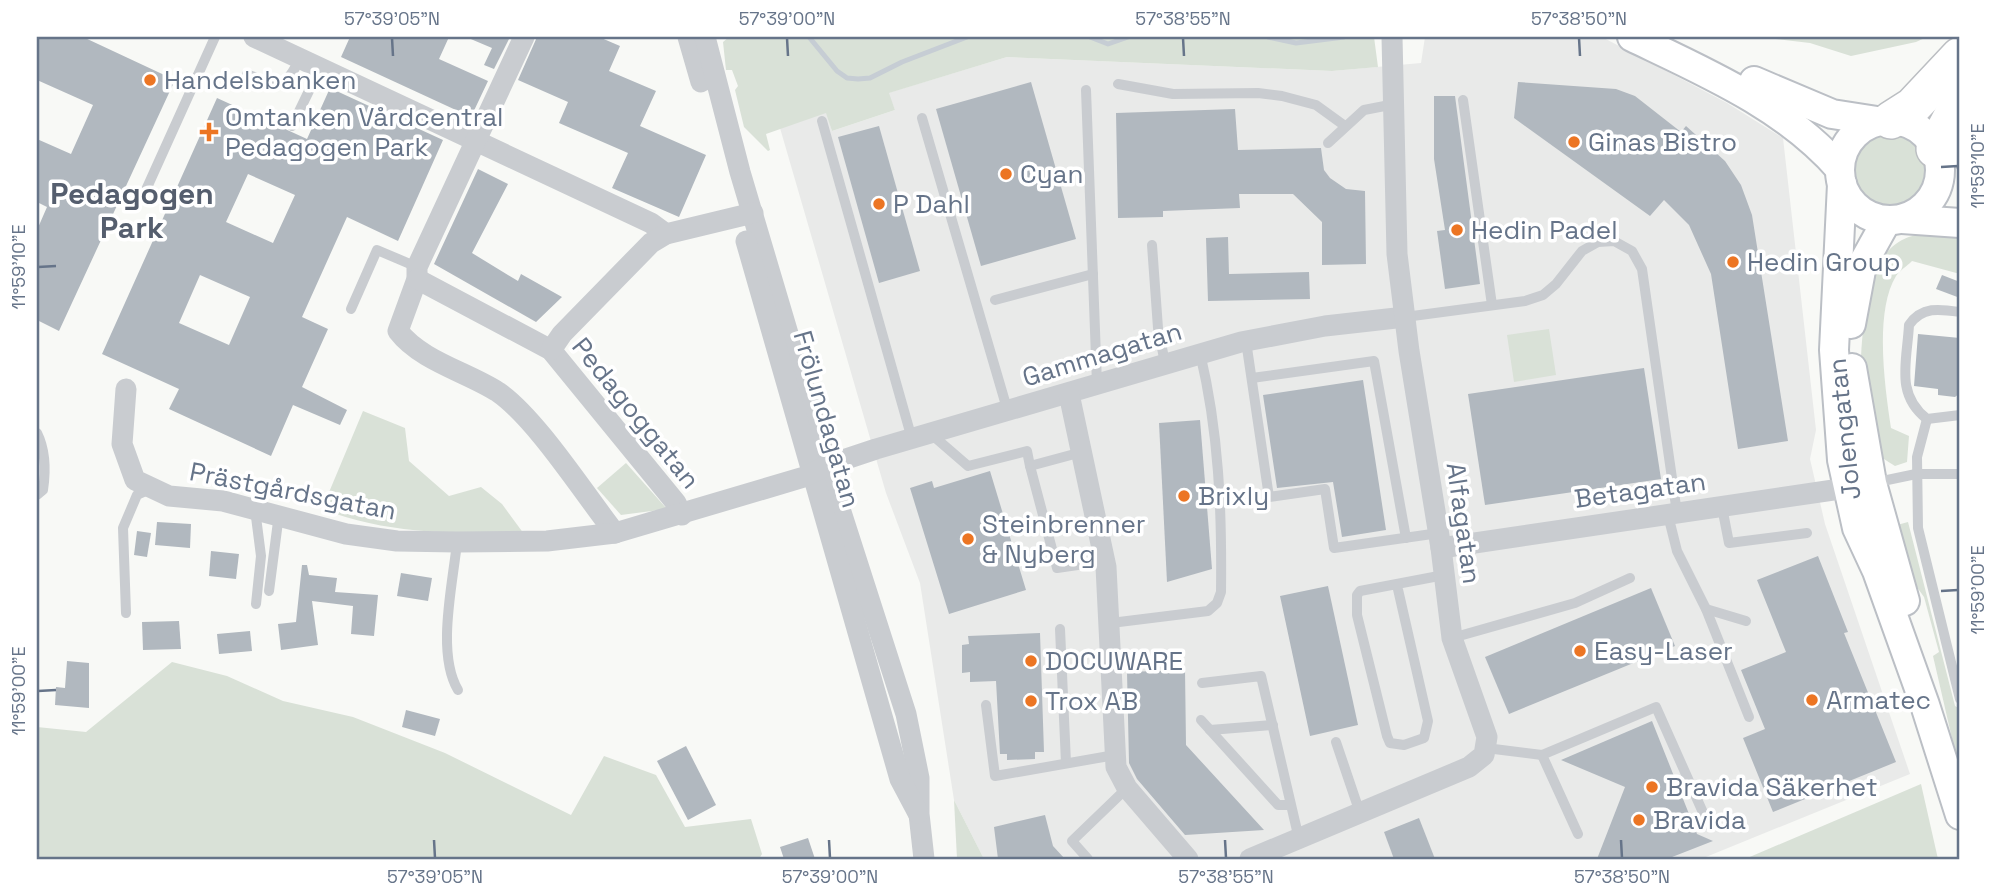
<svg xmlns="http://www.w3.org/2000/svg" width="1997" height="896" font-family="'Space Grotesk',sans-serif">
<rect width="100%" height="100%" fill="#f8f9f6"/>
<!-- built -->
<polygon fill="#e9eae9" points="1425,37 1602,37 1727,103 1783,138 1816,430 1810,459 1825,524 1910,774 1701,859 984,859 954,800 920,583 886,493 780,128 827,112 832,131 895,110 888,93 1007,57 1332,71 1421,63"/>
<!-- green -->
<g fill="#d9e1d7">
<polygon points="729,37 1374,37 1378,67 1332,71 1007,57 889,93 895,110 832,131 826,113 766,134 770,150 768,151 744,127 735,90 738,86 732,70 726,70 723,42"/>
<polygon points="1758,37 1927,37 1916,42 1851,56 1810,43"/>
<circle cx="1889" cy="169" r="37"/>
<path d="M1948 233 1960 237V274L1912 261C1907 266 1899 271 1896 276 1874 312 1885 388 1891 428L1909 436 1907 462 1895 466C1887 461 1876 455 1871 445 1853 406 1858 276 1892 247 1909 232 1926 234 1948 233Z"/>
<polygon points="1549,329 1556,375 1514,382 1507,335"/>
<path d="M363 411 405 428 409 461 449 496 481 487 502 504 524 534C453 533 390 535 322 509Z"/>
<polygon points="626,463 667,509 621,515 597,488"/>
<polygon points="1908,522 1955,706 1960,709 1960,773 1933,656 1939,652 1924,597 1914,583 1897,525"/>
<polygon points="172,662 227,676 283,701 353,717 445,753 571,815 604,756 656,775 685,827 751,819 762,854 759,859 37,859 37,727 86,732"/>
<polygon points="1921,784 1938,859 1745,859"/>
<polygon points="954,800 984,859 957,859"/>
</g>
<g fill="none" stroke-linecap="round" stroke-linejoin="round">
<!-- stream -->
<g stroke="#c6cdd4" stroke-width="5">
<polyline points="809,37 837,71 847,78 858,79 870,78 902,62 967,37"/>
<polyline points="1090,37 1108,44 1128,37"/>
<polyline points="1268,37 1296,43 1344,37"/>
</g>
</g>
<!-- building -->
<g fill="#b1b8bf" fill-rule="evenodd">
<polygon points="37,37 83,37 175,80 59,331 37,320 37,230 47,207 37,202 37,139 71,154 93,105 37,80"/>
<polygon points="350,37 449,37 439,59 488,81 471,117 341,57"/>
<polygon points="466,37 510,37 494,69 484,65 492,48"/>
<polygon points="537,37 599,37 620,46 609,71 656,91 640,126 706,155 679,217 612,188 628,153 559,123 568,102 518,80"/>
<polygon points="1031,82 1076,239 981,266 936,109"/>
<polygon points="1518,82 1616,89 1635,96 1681,132 1686,126 1725,161 1741,185 1752,215 1788,441 1738,449 1711,274 1689,225 1664,200 1650,216 1514,118"/>
<path d="M330 88 443 140 398 241 347 217 302 317 328 329 302 387 347 410 340 425 293 405 271 456 169 409 179 389 102 354 217 98 307 139ZM248 174 295 195 273 243 226 222ZM200 275 250 297 229 345 179 323Z"/>
<polygon points="1434,96 1455,96 1480,284 1445,289 1437,231 1445,230 1434,159"/>
<polygon points="1235,109 1238,150 1321,148 1324,170 1330,178 1346,189 1365,191 1366,264 1322,265 1322,222 1293,194 1239,194 1240,208 1163,211 1163,217 1118,218 1116,113"/>
<polygon points="879,126 920,271 879,283 838,137"/>
<polygon points="478,169 508,184 472,253 518,281 521,274 562,297 536,322 434,264"/>
<polygon points="1228,237 1229,274 1309,272 1310,299 1208,301 1206,238"/>
<polygon points="1942,275 1960,282 1960,298 1936,289"/>
<polygon points="1918,334 1960,338 1960,393 1955,397 1938,395 1938,389 1914,386"/>
<polygon points="1644,368 1661,479 1485,505 1468,394"/>
<polygon points="1363,380 1386,530 1342,537 1333,482 1277,488 1263,395"/>
<polygon points="1200,420 1212,569 1167,582 1159,423"/>
<polygon points="990,471 1026,590 949,614 910,488 932,481 934,488"/>
<polygon points="157,522 191,524 190,548 155,545"/>
<polygon points="137,531 151,533 147,557 134,555"/>
<polygon points="211,551 239,554 236,579 209,576"/>
<polygon points="1818,556 1848,632 1844,633 1896,762 1773,812 1743,738 1765,729 1741,670 1786,652 1757,580"/>
<polygon points="302,565 307,565 309,575 337,578 335,592 378,595 374,636 351,634 353,606 312,601 318,645 281,650 278,624 296,622"/>
<polygon points="401,573 432,578 428,601 397,596"/>
<polygon points="1328,586 1358,725 1310,736 1280,596"/>
<polygon points="1651,588 1675,646 1509,714 1485,657"/>
<polygon points="179,621 181,649 143,650 142,622"/>
<polygon points="250,631 252,651 219,654 217,634"/>
<polygon points="1040,633 1044,752 1035,752 1035,759 1007,760 1007,754 1000,754 996,681 970,682 970,672 962,673 962,645 969,644 968,636"/>
<polygon points="67,661 89,663 89,708 55,705 56,687 65,688"/>
<polygon points="1185,670 1186,745 1264,830 1185,835 1137,779 1129,763 1127,672"/>
<polygon points="406,710 440,719 435,736 402,727"/>
<polygon points="1652,721 1697,834 1713,841 1667,859 1597,859 1625,787 1561,760"/>
<polygon points="686,746 716,805 688,820 657,761"/>
<polygon points="1045,815 1053,846 1065,859 998,859 994,827"/>
<polygon points="1419,818 1435,859 1394,859 1384,832"/>
<polygon points="808,838 815,859 784,859 780,847"/>
</g>
<g fill="none" stroke-linecap="round" stroke-linejoin="round">
<defs>
<g id="secondary">
<path d="M1632 37C1705 72 1785 106 1840 169"/>
<polyline points="1754,81 1832,114 1877,121"/>
<circle cx="1890" cy="170" r="50"/>
<polyline points="1960,142 1960,153"/>
<polyline points="1842,184 1834,350 1842,460 1857,528 1877,571 1925,705 1960,815"/>
<polyline points="1902,219 1960,223"/>
<polyline points="1851,324 1862,265 1887,220"/>
<polyline points="1852,368 1872,483 1905,601"/>
</g>
<g id="highway">
<polyline points="1891,120 1913,106 1960,56"/>
<polyline points="1935,149 1960,102"/>
</g>
</defs>
<!-- secondary casing -->
<use href="#secondary" stroke="#bbbfc5" stroke-width="32"/>
<!-- highway casing -->
<use href="#highway" stroke="#bbbec2" stroke-width="40"/>
<!-- lane -->
<g stroke="#c9ccd0" stroke-width="10">
<path d="M247 74C278 87 284 92 300 58"/>
<polyline points="1118,84 1173,94 1258,93 1282,96 1316,105 1345,126"/>
<polyline points="1086,90 1097,384"/>
<polyline points="1463,100 1492,305"/>
<polyline points="922,118 1008,412"/>
<polyline points="822,121 912,439"/>
<polyline points="292,126 320,68"/>
<polyline points="1328,143 1364,110 1395,104"/>
<polyline points="145,192 215,37"/>
<polyline points="1152,245 1158,328 1165,363"/>
<polyline points="995,300 1093,274"/>
<polyline points="351,309 377,250 417,267"/>
<path d="M1960 312C1940 309 1922 306 1909 325 1907 362 1895 394 1927 419L1960 415"/>
<polyline points="1405,317 1525,301 1543,295 1556,284 1582,251 1598,242 1614,241 1632,251 1642,269 1677,513"/>
<polyline points="1246,341 1269,497 1325,489 1334,548 1439,533"/>
<polyline points="1252,378 1374,361 1406,538"/>
<polyline points="1927,419 1917,457 1918,528 1960,699"/>
<path d="M37 433C46 451 46 470 43 490L37 495"/>
<polyline points="931,434 968,466 1027,451 1030,466"/>
<polyline points="1082,452 1030,466 1057,568 1105,561"/>
<polyline points="1873,483 1916,474 1960,474"/>
<polyline points="1722,507 1729,543 1807,533"/>
<polyline points="255,509 261,556 256,604"/>
<polyline points="1668,515 1677,551 1706,609 1749,717"/>
<path d="M457 542C453 584 436 653 458 690"/>
<polyline points="1397,585 1428,721 1424,738 1404,745 1390,743 1387,736 1357,615 1357,595 1360,591 1444,575"/>
<polyline points="269,591 279,514"/>
<polyline points="1706,609 1746,621"/>
<polyline points="126,613 123,528 137,495 150,489"/>
<path d="M1111 623 1208 611 1217 603 1221 592C1222 511 1219 432 1200 353"/>
<polyline points="1060,629 1066,763"/>
<polyline points="1452,638 1575,603 1630,578"/>
<polyline points="1202,683 1261,676 1299,839"/>
<polyline points="986,705 995,776 1115,755"/>
<polyline points="1201,720 1278,805 1289,805"/>
<polyline points="1210,730 1273,725"/>
<polyline points="1336,742 1360,813"/>
<polyline points="1486,748 1542,755 1656,707 1709,826"/>
<polyline points="1542,755 1578,834"/>
<polyline points="1088,859 1072,841 1127,788"/>
</g>
<!-- street -->
<g stroke="#c9ccd0" stroke-width="21">
<polyline points="254,37 651,223 666,234"/>
<path d="M524 37 417 267V279L398 331C421 361 467 372 498 392 536 418 585 495 615 533"/>
<polyline points="688,37 701,82"/>
<polyline points="705,37 740,172 841,512 906,714 919,778 919,814 924,859"/>
<polyline points="746,241 900,779 918,813"/>
<polyline points="417,279 551,350 676,503 682,515"/>
<polyline points="551,350 562,334 651,243 666,234 753,213"/>
<polyline points="126,389 122,444 135,480 169,496 223,501 346,534 397,541 457,542 547,541 615,533 804,477 828,465 876,449 1241,342 1325,326 1405,317"/>
<polyline points="1069,394 1106,567 1116,767 1127,788 1188,859"/>
<polyline points="1441,548 1847,488"/>
<polyline points="1250,859 1469,767 1484,755 1487,737 1452,638 1441,548 1409,351 1397,254 1392,37"/>
</g>
<!-- secondary -->
<use href="#secondary" stroke="#fff" stroke-width="28"/>
<!-- highway -->
<use href="#highway" stroke="#fff" stroke-width="37"/>
</g>
<!-- ticks -->
<path fill="none" stroke="#667489" stroke-width="2.5" d="M392 38 393 56M787 38 788 56M1183 38 1184 56M1579 38 1580 56M1941 167 1958 166M38 267 56 266M1941 591 1958 590M38 691 56 690M434 840 435 858M829 840 830 858M1225 840 1226 858M1621 840 1622 858"/>
<!-- markers -->
<g fill="#ec7523" stroke="#fff" stroke-width="2.5">
<circle cx="150" cy="80" r="7"/>
<path d="M205.5 121.5h7v7h7v7h-7v7h-7v-7h-7v-7h7z"/>
<circle cx="1574" cy="142" r="7"/>
<circle cx="1006" cy="174" r="7"/>
<circle cx="879" cy="204" r="7"/>
<circle cx="1457" cy="230" r="7"/>
<circle cx="1733" cy="262" r="7"/>
<circle cx="1184" cy="496" r="7"/>
<circle cx="968" cy="539" r="7"/>
<circle cx="1580" cy="651" r="7"/>
<circle cx="1031" cy="661" r="7"/>
<circle cx="1812" cy="700" r="7"/>
<circle cx="1031" cy="701" r="7"/>
<circle cx="1652" cy="787" r="7"/>
<circle cx="1639" cy="820" r="7"/>
</g>
<g text-anchor="middle" stroke-width="7" stroke-linejoin="round" paint-order="stroke">
<!-- poi labels -->
<g font-size="26" fill="#667489" stroke="#fff" text-anchor="start">
<text x="164" y="89">Handelsbanken</text>
<text x="225" y="126">Omtanken Vårdcentral<tspan x="225" dy="30">Pedagogen Park</tspan></text>
<text x="1588" y="151">Ginas Bistro</text>
<text x="1020" y="183">Cyan</text>
<text x="893" y="213">P Dahl</text>
<text x="1471" y="239">Hedin Padel</text>
<text x="1747" y="271">Hedin Group</text>
<text x="1198" y="505">Brixly</text>
<text x="982" y="533">Steinbrenner<tspan x="982" dy="30">&amp; Nyberg</tspan></text>
<text x="1594" y="660">Easy-Laser</text>
<text x="1045" y="670">DOCUWARE</text>
<text x="1826" y="709">Armatec</text>
<text x="1045" y="710">Trox AB</text>
<text x="1666" y="796">Bravida Säkerhet</text>
<text x="1653" y="829">Bravida</text>
</g>
<!-- street labels -->
<g font-size="26" fill="#667489" stroke="#fff">
<text transform="translate(1102 354) rotate(-17)" y="9">Gammagatan</text>
<text transform="translate(636 413) rotate(51)" y="9">Pedagoggatan</text>
<text transform="translate(827 419) rotate(74)" y="9">Frölundagatan</text>
<text transform="translate(1844 429) rotate(-96)" y="9">Jolengatan</text>
<text transform="translate(1640 490) rotate(-8)" y="9">Betagatan</text>
<text transform="translate(293 491) rotate(11)" y="9">Prästgårdsgatan</text>
<text transform="translate(1464 523) rotate(82)" y="9">Alfagatan</text>
</g>
<!-- quarter labels -->
<g font-size="30" font-weight="bold" fill="#555e6e" stroke="#fff">
<text x="132" y="204">Pedagogen<tspan x="132" dy="34">Park</tspan></text>
</g>
</g>
<!-- border -->
<rect width="1997" height="896" fill="none" stroke="#ffffff" stroke-width="77"/>
<rect x="38" y="38" width="1920" height="820" fill="none" stroke="#667489" stroke-width="2.5"/>
<g font-size="18" text-anchor="middle" fill="#667489">
<text x="392" y="25">57°39'05"N</text>
<text x="787" y="25">57°39'00"N</text>
<text x="1183" y="25">57°38'55"N</text>
<text x="1579" y="25">57°38'50"N</text>
<text transform="translate(1978 166) rotate(-90)" y="6">11°59'10"E</text>
<text transform="translate(19 267) rotate(-90)" y="6">11°59'10"E</text>
<text transform="translate(1978 590) rotate(-90)" y="6">11°59'00"E</text>
<text transform="translate(19 691) rotate(-90)" y="6">11°59'00"E</text>
<text x="435" y="883">57°39'05"N</text>
<text x="830" y="883">57°39'00"N</text>
<text x="1226" y="883">57°38'55"N</text>
<text x="1622" y="883">57°38'50"N</text>
</g>
</svg>
